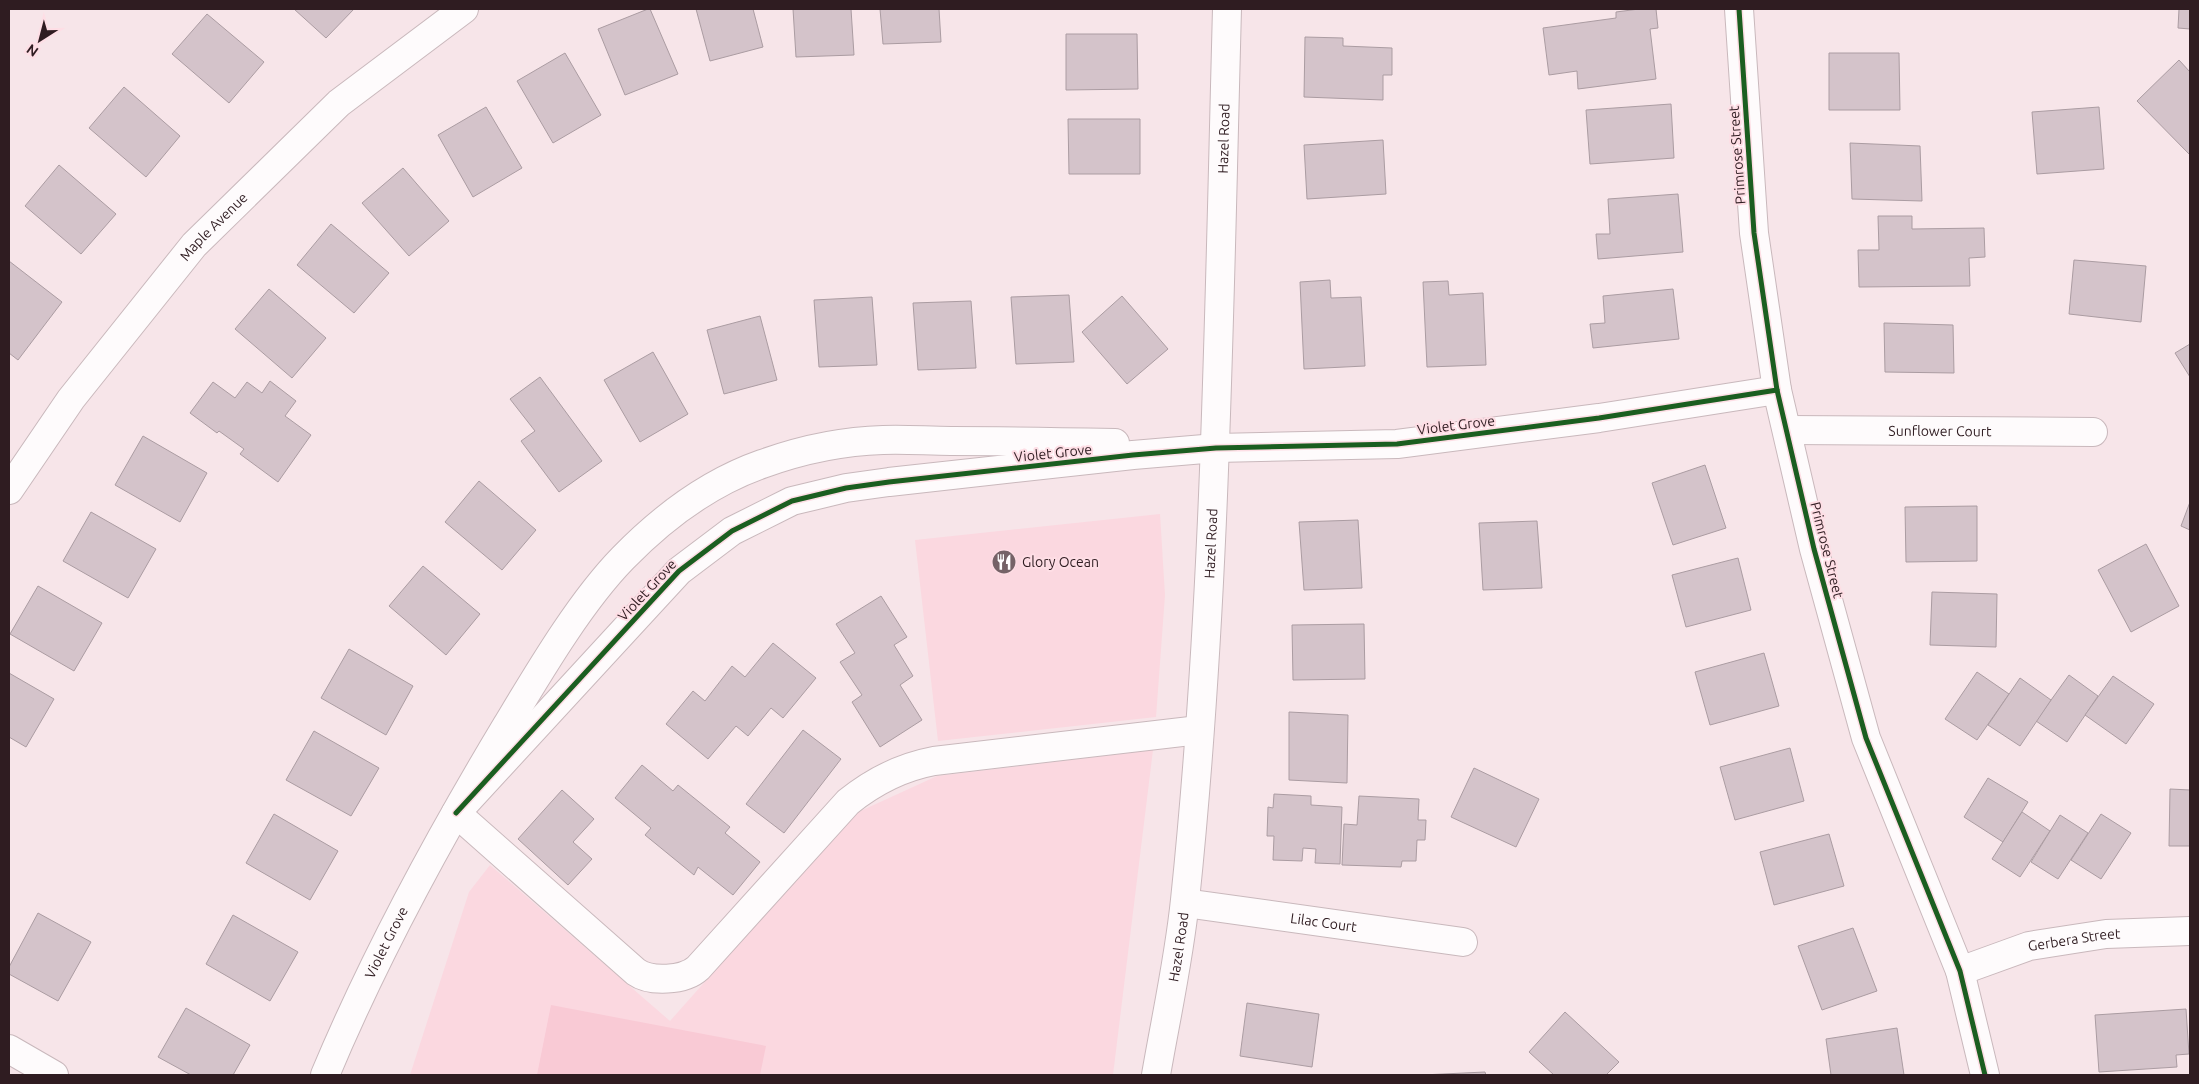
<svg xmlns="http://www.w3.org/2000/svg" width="2199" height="1084" font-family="Ubuntu,sans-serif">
<rect width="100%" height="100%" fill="#f7e5e9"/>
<!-- built -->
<g fill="#fbd8e0">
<polygon points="1160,514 1165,595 1156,717 938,741 915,540"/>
<polygon points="1153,750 1113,1075 410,1075 469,892 490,865 670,1021 854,814 937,776"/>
</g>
<!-- green -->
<polygon fill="#f9cad5" points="551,1005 766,1046 760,1075 537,1075"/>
<!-- building -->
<g fill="#d4c3ca" stroke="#ab9ca2">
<polygon points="294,9 354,9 326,38"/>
<polygon points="648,9 650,9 678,74 625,95 598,29"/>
<polygon points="696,9 753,9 763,47 710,61"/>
<polygon points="793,9 851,9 854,55 796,57"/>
<polygon points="880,9 939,9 941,42 883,44"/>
<polygon points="1639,9 1656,9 1658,28 1650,29 1656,79 1578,89 1577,71 1549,75 1543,28 1616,18 1616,12"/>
<polygon points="2179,9 2190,9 2190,29 2178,28"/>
<polygon points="207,14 264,62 229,103 172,54"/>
<polygon points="1066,34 1137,34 1138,89 1066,90"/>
<polygon points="1305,37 1343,38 1343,46 1392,48 1392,75 1383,75 1383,100 1304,97"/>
<polygon points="565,53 601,115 553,143 517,81"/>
<polygon points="1829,53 1899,53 1900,110 1829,110"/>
<polygon points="2179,60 2190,72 2190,155 2137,101"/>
<polygon points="124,87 180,136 146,177 89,128"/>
<polygon points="1671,104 1674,158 1590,164 1586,110"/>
<polygon points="486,107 522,168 473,197 438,135"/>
<polygon points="2099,107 2104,169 2037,174 2032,112"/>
<polygon points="1068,119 1140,119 1140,174 1069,174"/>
<polygon points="1383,140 1386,194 1307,199 1304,145"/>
<polygon points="1850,143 1920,146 1922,201 1852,199"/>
<polygon points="59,165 116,214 81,254 25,206"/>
<polygon points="403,168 449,221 409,256 362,203"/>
<polygon points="1678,194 1683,252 1598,259 1596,234 1610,234 1608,199"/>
<polygon points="1878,216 1912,216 1912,229 1984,228 1985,257 1969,258 1970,286 1859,287 1858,250 1879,250"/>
<polygon points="331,224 389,273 354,313 297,265"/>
<polygon points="2074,260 2146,266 2141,322 2069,314"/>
<polygon points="9,261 62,302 18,360 9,353"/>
<polygon points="1330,280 1331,298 1361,297 1365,366 1304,369 1300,282"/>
<polygon points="1448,281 1449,295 1483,293 1486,365 1427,367 1423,282"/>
<polygon points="269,289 326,338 292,378 235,329"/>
<polygon points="1673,289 1679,339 1593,348 1590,324 1605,323 1603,296"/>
<polygon points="1069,295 1074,362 1016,364 1011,297"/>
<polygon points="1122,296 1168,349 1127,384 1082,332"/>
<polygon points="872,297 877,365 819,367 814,300"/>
<polygon points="971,301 976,368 918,370 913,303"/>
<polygon points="760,316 777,380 724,394 707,330"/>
<polygon points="1884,323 1953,325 1954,373 1885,372"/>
<polygon points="2190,344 2190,377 2175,353"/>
<polygon points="653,352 688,414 640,442 604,380"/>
<polygon points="540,377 602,461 559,492 521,441 535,431 510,399"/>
<polygon points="270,381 296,401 285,416 311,435 278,482 240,454 244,449 219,431 217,433 190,413 213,382 235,398 247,382 262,393"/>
<polygon points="143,436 207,473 180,522 115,485"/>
<polygon points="1705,465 1726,528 1673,545 1652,483"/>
<polygon points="479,481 536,530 502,570 445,522"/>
<polygon points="2190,502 2190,530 2181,526"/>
<polygon points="1977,506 1977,561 1906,562 1905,507"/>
<polygon points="91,512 156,549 128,598 63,561"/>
<polygon points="1358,520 1362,588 1304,590 1299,522"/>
<polygon points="1537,521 1542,588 1483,590 1479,523"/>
<polygon points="2146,544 2179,606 2131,632 2098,570"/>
<polygon points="1738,558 1751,610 1686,627 1672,575"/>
<polygon points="423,566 480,614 446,655 389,606"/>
<polygon points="38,586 102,623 74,671 10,634"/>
<polygon points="1932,592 1997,594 1996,647 1930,645"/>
<polygon points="881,596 907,637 894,645 913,676 900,685 922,720 880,747 852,702 862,695 840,662 855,653 836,624"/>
<polygon points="1364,624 1365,679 1293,680 1292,625"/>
<polygon points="773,643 816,678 783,718 771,708 748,736 736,726 708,759 666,724 693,691 705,701 732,666 745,677"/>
<polygon points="349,649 413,686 386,735 321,698"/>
<polygon points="1764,653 1779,706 1710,725 1695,672"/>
<polygon points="1977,672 2009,694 1977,740 1945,719"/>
<polygon points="9,673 54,699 26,747 9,737"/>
<polygon points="2069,675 2098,696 2067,742 2036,721"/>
<polygon points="2113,676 2154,704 2126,744 2085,715"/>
<polygon points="2020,678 2051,700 2020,746 1988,725"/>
<polygon points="1289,712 1348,715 1347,783 1289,780"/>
<polygon points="803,730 841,759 784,833 746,804"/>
<polygon points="314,731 379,768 351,816 286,780"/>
<polygon points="1790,748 1804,801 1735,820 1720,767"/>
<polygon points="642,765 673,791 678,785 730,827 725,833 760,862 733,895 698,867 694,875 645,835 651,828 615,798"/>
<polygon points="1474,768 1539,799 1516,847 1451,817"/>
<polygon points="1988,778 2028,802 2003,842 1964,817"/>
<polygon points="2170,789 2190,790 2190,846 2169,846"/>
<polygon points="562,790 594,819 573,842 592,859 568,885 518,839"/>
<polygon points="1274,794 1311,796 1311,805 1342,807 1340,864 1315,863 1316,849 1303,848 1302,861 1273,860 1274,836 1267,836 1268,807 1273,808"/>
<polygon points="1359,796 1419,799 1418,820 1426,820 1425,840 1417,840 1416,861 1402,861 1401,867 1342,865 1344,824 1357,825"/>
<polygon points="2022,812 2050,831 2020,877 1992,859"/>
<polygon points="274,814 338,851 310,900 246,863"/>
<polygon points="2101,814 2131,833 2101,879 2071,860"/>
<polygon points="2060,815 2088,833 2058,879 2031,862"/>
<polygon points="1829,834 1844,886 1774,905 1760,852"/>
<polygon points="38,913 91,942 58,1001 9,974 9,967"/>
<polygon points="233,915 298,952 270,1001 206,964"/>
<polygon points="1853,928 1877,991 1822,1010 1798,946"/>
<polygon points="1247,1003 1319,1014 1312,1067 1240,1056"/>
<polygon points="186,1008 250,1045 233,1075 191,1075 158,1057"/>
<polygon points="2186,1009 2189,1054 2176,1055 2177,1067 2099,1072 2095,1015"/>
<polygon points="1565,1012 1619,1062 1606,1075 1554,1075 1529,1052"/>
<polygon points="1897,1028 1904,1075 1831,1075 1826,1039"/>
<polygon points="1485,1072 1486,1075 1422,1075"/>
</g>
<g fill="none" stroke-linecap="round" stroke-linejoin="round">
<defs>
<g id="minor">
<polyline points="1739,9 1754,233 1777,390 1814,549 1866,738 1960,971 1985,1075"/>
<path id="s1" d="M1788 430 2093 432"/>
<path id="s2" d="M9 490 71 399 194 245 339 103 464 9"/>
<polyline points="456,813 679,571 732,531 792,501 846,488 889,482 1133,455 1216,448 1397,444 1599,418 1777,390"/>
<path d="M456 813 636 972C650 982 684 981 698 968L848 802C874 781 902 767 934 761L1199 730"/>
<path id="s3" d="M1185 903 1463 942"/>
<path id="s4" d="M1960 971 2029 946 2106 934 2190 931"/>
<polyline points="9,1049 54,1075"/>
<path id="s5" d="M325 1075C376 953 439 838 507 725 539 672 580 602 623 558 662 518 708 483 762 464 801 450 842 441 883 440 906 439 928 441 951 441 1005 441 1060 442 1115 443"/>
<path id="s6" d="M1156 1075C1166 1017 1179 959 1185 900 1216 604 1219 306 1227 9"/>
</g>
</defs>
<!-- minor casing -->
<use href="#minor" stroke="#c9b8bc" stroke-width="30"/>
<!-- minor -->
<use href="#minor" stroke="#fefbfc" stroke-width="28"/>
<defs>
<g id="cycleway">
<polyline points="1739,9 1754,233 1777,390 1814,549 1866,738 1960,971 1985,1075"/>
<polyline points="456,813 679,571 732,531 792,501 846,488 889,482 1133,455 1216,448 1397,444 1599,418 1777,390"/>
</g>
</defs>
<!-- cycleway casing -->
<use href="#cycleway" stroke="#fedee5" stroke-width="8"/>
<!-- cycleway -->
<use href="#cycleway" stroke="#1b5e20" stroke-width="5"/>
</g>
<!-- icons -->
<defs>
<symbol id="restaurant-disc" viewBox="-11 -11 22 22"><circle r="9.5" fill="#756267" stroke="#fedee5"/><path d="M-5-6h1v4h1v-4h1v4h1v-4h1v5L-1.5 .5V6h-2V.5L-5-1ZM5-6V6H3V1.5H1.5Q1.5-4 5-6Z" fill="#fff"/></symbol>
</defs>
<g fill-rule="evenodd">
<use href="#restaurant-disc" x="990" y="548" width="28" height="28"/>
</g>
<g text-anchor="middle" stroke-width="4" stroke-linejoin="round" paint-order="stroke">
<!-- street labels -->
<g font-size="14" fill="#2f1c21" stroke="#fedee5">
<text dy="5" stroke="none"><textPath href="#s6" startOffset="940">Hazel Road</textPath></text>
<text transform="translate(1737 155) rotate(-94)" y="5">Primrose Street</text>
<text dy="5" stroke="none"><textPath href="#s2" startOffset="334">Maple Avenue</textPath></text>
<text transform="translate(1456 425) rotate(-7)" y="5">Violet Grove</text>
<text dy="5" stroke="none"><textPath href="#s1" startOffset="152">Sunflower Court</textPath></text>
<text transform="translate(1053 453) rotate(-6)" y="5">Violet Grove</text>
<text dy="5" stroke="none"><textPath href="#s6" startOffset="535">Hazel Road</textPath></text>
<text transform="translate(1827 550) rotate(76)" y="5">Primrose Street</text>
<text transform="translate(647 590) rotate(-47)" y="5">Violet Grove</text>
<text dy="5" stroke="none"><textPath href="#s3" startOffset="140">Lilac Court</textPath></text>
<text dy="5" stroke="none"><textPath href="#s4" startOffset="119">Gerbera Street</textPath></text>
<text dy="5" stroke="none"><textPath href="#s5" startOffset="146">Violet Grove</textPath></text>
<text dy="5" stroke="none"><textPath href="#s6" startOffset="130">Hazel Road</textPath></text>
</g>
<!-- poi labels -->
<g font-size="14" fill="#2f1c21" stroke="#fedee5" text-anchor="start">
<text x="1022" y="567">Glory Ocean</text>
</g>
</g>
<!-- border -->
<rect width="2199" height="1084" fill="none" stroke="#2f1c21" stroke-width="20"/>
<!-- north arrow -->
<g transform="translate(40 40) rotate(216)" stroke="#fedee5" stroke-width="4" paint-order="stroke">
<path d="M0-4L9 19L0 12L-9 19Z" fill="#2f1c21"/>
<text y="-8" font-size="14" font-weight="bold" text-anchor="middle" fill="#2f1c21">N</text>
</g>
</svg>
